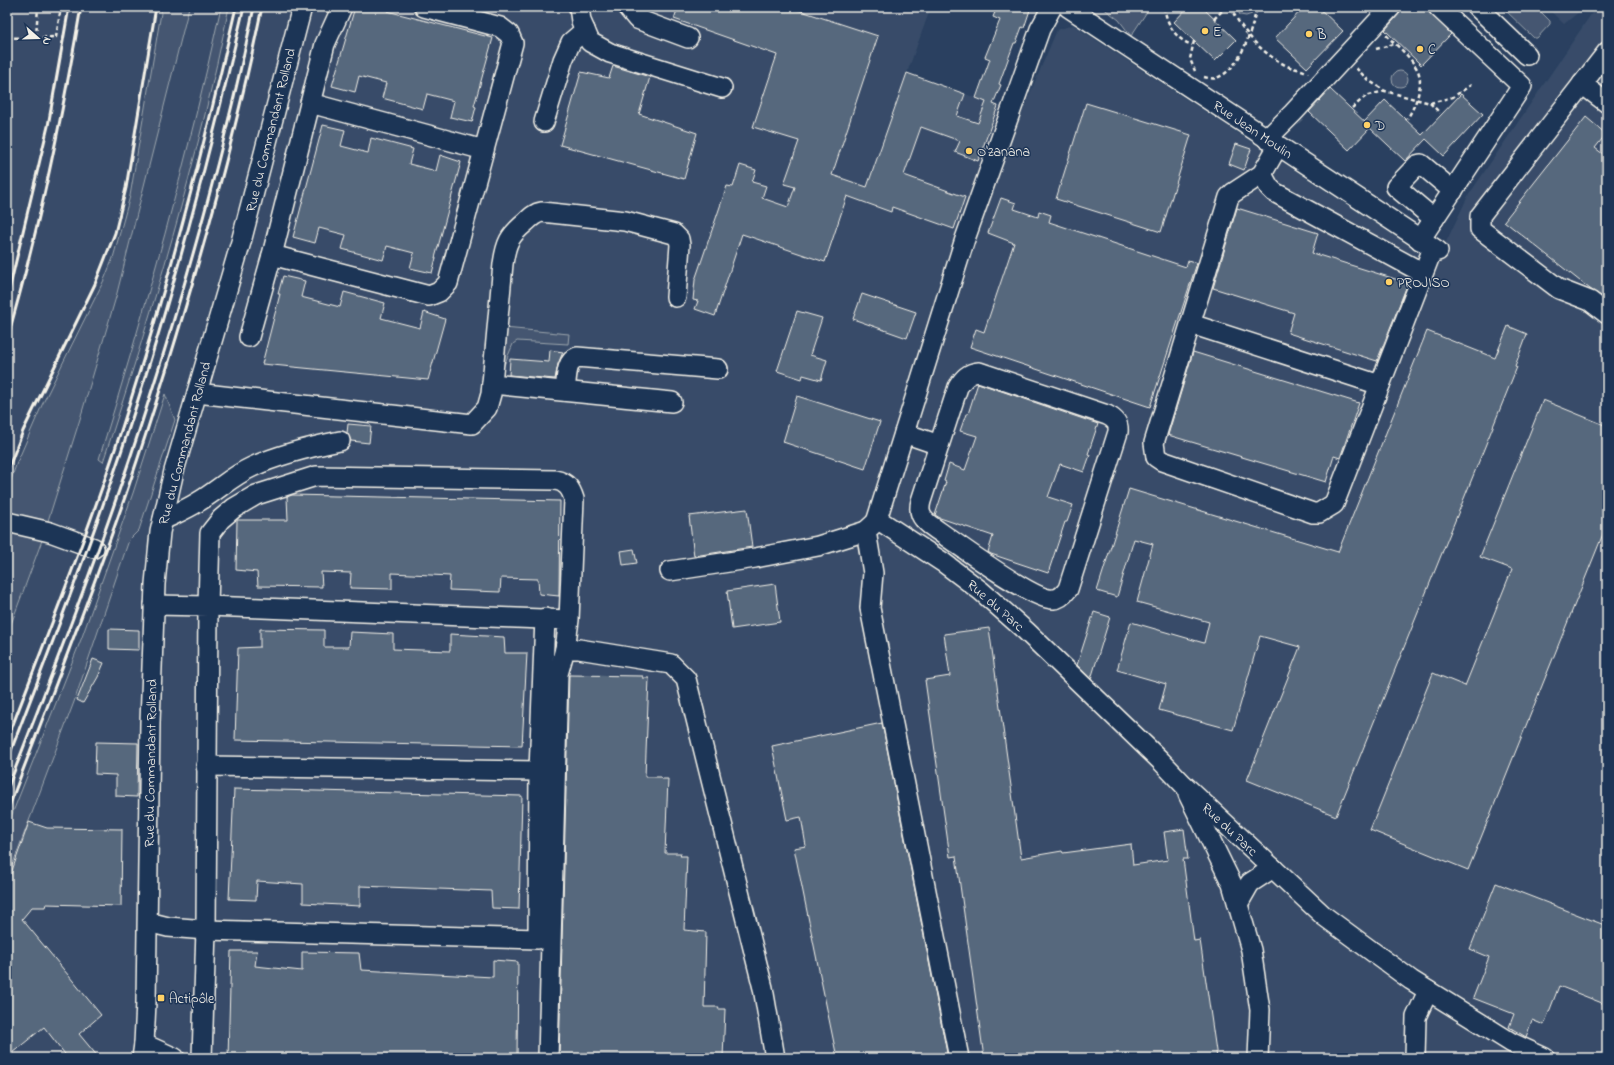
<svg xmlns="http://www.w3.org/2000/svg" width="1614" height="1065" font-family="'Indie Flower',sans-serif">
<rect width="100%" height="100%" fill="#2a4060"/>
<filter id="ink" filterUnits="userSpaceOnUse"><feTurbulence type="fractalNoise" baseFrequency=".025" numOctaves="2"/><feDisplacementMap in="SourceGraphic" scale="8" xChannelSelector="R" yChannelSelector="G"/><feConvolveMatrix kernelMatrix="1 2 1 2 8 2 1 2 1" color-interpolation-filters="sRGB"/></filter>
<g filter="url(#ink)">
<!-- built -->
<g fill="#374c69">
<polygon points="7,7 931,7 907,73 993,104 1022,112 1057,30 1073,25 1436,263 1468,196 1596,7 1607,7 1607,1058 7,1058"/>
<polygon points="1546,7 1585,7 1564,24"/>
</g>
<!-- green -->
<g fill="#445771" stroke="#9ca4ac">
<polygon points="162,7 189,7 116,297 80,419 41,543 7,635 7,492 16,465 42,405 104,280 113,258 130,196"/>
<path d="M221 7H229C198 161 152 313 103 462L99 459C145 310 188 159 221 7Z"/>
<polygon points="1102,7 1150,7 1131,36 1119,20"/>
<polygon points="1236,7 1254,7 1254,8 1252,14 1246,16 1240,15"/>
<polygon points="1502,7 1536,7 1550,21 1550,24 1537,38 1534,38"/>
<circle cx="1400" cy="79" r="8"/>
<polygon points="504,328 569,334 568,344 517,341 513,344 502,370"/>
<polygon points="165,394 175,420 139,530 129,540 74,702 7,879 7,827 82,637 133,493"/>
</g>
<!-- building -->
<g fill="#56677d" stroke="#f4f1e8">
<polygon points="355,7 378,7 387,9 387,11 493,38 474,106 476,107 472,122 450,117 454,101 427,94 423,109 382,98 386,83 359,76 355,92 332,86"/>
<polygon points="678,7 789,7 878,36 832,175 867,187 907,73 965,94 957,116 978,123 986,102 976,98 990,59 985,57 1000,20 993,17 997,7 1031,7 1024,28 1022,27 1016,43 1014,43 999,84 1001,85 993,104 998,106 978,161 955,152 960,141 921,127 904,175 965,197 954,229 892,207 891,212 847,196 825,262 742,234 715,316 695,309 698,301 693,300 695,280 727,186 733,187 740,165 756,170 752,182 766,186 762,198 788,207 795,187 784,184 799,141 753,127 777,55 674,19"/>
<polygon points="1188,7 1202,7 1236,40 1215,61 1174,22"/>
<polygon points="1304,7 1318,7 1343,31 1307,68 1275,38"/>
<polygon points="1405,7 1424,7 1451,34 1421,65 1385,30"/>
<polygon points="613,66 650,77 639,114 697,133 684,179 560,145 581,72 609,78"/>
<polygon points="1330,89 1369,126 1364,122 1385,100 1422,135 1461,94 1483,114 1444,156 1426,139 1405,161 1370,128 1349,150 1309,112"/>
<polygon points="1086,103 1191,135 1161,232 1056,199"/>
<polygon points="1586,117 1606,134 1595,148 1607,157 1607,300 1590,289 1504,221"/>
<polygon points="323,125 345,130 341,146 368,153 371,138 413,149 409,164 436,171 440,155 461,162 435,258 436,258 432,273 410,268 414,253 387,246 383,260 342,249 346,235 319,228 315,243 293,237"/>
<polygon points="1236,144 1251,149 1244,170 1229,164"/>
<polygon points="1001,198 1016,203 1014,209 1038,217 1039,211 1051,215 1049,222 1186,267 1188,260 1197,263 1150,407 970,347 976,329 984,332 1014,243 988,233"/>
<polygon points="1237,208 1318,233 1312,253 1408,283 1377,361 1288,333 1294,313 1213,288"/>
<polygon points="283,276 305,281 301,297 340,307 344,292 385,303 381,318 420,328 424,312 445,319 428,380 262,364 280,294 278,294"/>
<polygon points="862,294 916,312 907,338 853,319"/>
<polygon points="797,311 822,318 810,355 827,360 821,380 803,375 802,379 777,371"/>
<polygon points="1508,326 1527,334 1515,366 1517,367 1336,816 1247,780 1300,647 1260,636 1233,730 1159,710 1166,684 1117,670 1131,622 1204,643 1209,622 1137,602 1153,544 1134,539 1117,597 1097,591 1129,489 1338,552 1427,331 1495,358"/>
<polygon points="550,350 563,352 558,364 555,379 509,375 510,359 549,362"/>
<polygon points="1193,352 1359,403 1340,458 1334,456 1326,482 1168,435"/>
<polygon points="978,383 1098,424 1088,454 1090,455 1084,472 1060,464 1048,497 1073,505 1067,522 1065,522 1048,573 991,554 988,552 993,536 940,518 935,515 946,482 944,481 949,464 965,470 977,436 960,431 966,414 968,414"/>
<polygon points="797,396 880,422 865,469 783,442"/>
<polygon points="1543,400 1607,426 1607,524 1468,870 1370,830 1433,673 1465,686 1512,569 1480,557"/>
<polygon points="348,424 371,426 369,443 351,441 347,433"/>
<polygon points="292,495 560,501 559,596 539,594 538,579 501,578 500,592 449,590 450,576 392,573 392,589 350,588 351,573 321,572 322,587 258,586 257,572 236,570 237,520 288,520 287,497"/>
<polygon points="747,509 752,547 694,556 689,516"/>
<polygon points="634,549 637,563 623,565 621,551"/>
<polygon points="775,584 780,622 732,629 727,591"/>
<polygon points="1094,612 1110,617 1091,679 1077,665"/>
<polygon points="989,628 1021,858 1062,851 1063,853 1131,844 1133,865 1168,860 1164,832 1184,829 1188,859 1183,859 1194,941 1200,940 1217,1058 984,1058 956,856 950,857 925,680 950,676 944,634"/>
<polygon points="109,629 139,630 139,650 109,649"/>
<polygon points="260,629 324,630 324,647 349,647 350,632 393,634 393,649 450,651 450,634 504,637 505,653 527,653 522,746 235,740 238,648 260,647"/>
<polygon points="93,659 104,663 98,677 83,703 77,700"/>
<polygon points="569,675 643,676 643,678 649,678 645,777 661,777 661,779 668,779 665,853 681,853 680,856 687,856 684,930 706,932 704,1007 719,1007 718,1009 725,1009 723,1058 559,1058"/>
<polygon points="882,723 948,1058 837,1058 794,848 806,846 801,817 787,820 772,746"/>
<polygon points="96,742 138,743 137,797 116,796 116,775 95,774"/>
<polygon points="234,789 522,796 519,909 492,908 491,891 360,886 360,906 303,903 303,884 257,881 256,900 229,899"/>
<polygon points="29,822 47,828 122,829 121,906 46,904 45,907 32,907 22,919 101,1015 79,1034 99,1058 68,1058 44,1027 12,1053 7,1047 7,885"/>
<polygon points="1496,883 1607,926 1607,1005 1559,986 1544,1025 1532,1020 1526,1037 1509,1027 1514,1014 1473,998 1489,957 1470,949"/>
<polygon points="231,951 257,951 255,966 302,971 302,952 359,953 361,970 493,977 493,960 518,962 517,1058 228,1058"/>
</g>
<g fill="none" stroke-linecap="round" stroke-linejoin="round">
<defs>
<g id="minor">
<polyline points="579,7 581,21 590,42 610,53 722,88"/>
<polyline points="627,7 637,19 688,38"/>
<polyline points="1052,7 1040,29 965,239 877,519 944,563 981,591 1026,631 1161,761 1183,784 1324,916 1411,980 1512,1043 1545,1058"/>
<polyline points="1068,7 1438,251"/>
<polyline points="1477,7 1527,55"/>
<polyline points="1607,52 1480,216 1480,229 1559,289 1590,301 1607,314"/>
<polyline points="1582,84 1607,103"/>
<polyline points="310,103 484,150"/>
<polyline points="544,122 563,60 571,42 585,30"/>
<polyline points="1267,139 1293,113 1391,7"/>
<polyline points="1278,146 1262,174 1233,193 1229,197 1154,443 1156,457 1162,461 1313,513 1319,513 1334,504 1433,248"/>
<polyline points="1262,174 1269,187 1274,192 1423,273"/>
<polyline points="1434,219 1396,187 1417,165 1421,164 1453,191"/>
<polyline points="1420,240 1522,86 1438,7"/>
<polyline points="272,255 325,44 342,7"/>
<polyline points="1191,324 1380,385"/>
<polyline points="249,337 272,255 429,296 439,292 448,283 513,43 509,34 500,27 424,7"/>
<path d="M979 372 1107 415C1115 419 1119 423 1118 432L1068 589C1065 593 1060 599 1054 599 1035 602 950 539 930 525 921 518 918 512 921 501L958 387C964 378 968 373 979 372Z"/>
<polyline points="492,384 672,402"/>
<path d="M565 391C567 379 565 362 577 357L718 369"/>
<path d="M197 393 472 424 487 408 491 394 503 264C506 243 509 236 526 222 531 217 535 213 542 212L625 221 674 234 679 239 680 245 676 297"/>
<polyline points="904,433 939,445"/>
<path d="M163 520C175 514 187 509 198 502 217 491 232 476 252 467 280 454 310 447 340 441"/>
<polyline points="878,520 866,531 873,573 870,608 959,1058"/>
<polyline points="7,522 50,532 94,548"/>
<polyline points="670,571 755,558 818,546 866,531"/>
<polyline points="154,605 208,606 206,930 202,1058"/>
<path d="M565 649 569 620 574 499C571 489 567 482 555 480L316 476 256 495 234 508 221 519 210 533 208 606 569 620"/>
<polyline points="206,766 539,771 545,618"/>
<polyline points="1188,794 1232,884 1251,950 1260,1010 1258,1058"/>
<polyline points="1238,904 1250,883 1273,868"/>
<polyline points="148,922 168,927 206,930 538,939 539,771"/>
<polyline points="144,1044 175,1058"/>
<polyline points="142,1058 144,1044 146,1002 150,723 155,584 160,532 174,471 241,242 302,7"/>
<polyline points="548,1058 558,674 565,649 579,649 671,664 686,679 763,988 775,1058"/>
<polyline points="1415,1058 1416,1017 1428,991"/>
</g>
</defs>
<!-- minor casing -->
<use href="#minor" stroke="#f4f1e8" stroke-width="22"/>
<!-- path -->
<g stroke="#f4f1e8" stroke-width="2.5" stroke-dasharray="4 3" stroke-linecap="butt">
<path d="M1164 7C1167 24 1175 39 1192 45"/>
<path d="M1230 7C1243 32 1261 53 1287 66 1294 69 1302 69 1308 73"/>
<polyline points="1214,19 1226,7"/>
<path d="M1386 35C1396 45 1410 56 1417 69 1425 83 1415 107 1407 119"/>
<polyline points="36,37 38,7"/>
<polyline points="7,38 56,37 61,7"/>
<polyline points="1194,41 1190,59 1195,71"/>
<polyline points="1376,49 1394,44"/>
<polyline points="1356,68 1368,80 1385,91 1430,103 1453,97 1471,85"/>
<path d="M1204 77C1208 78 1213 79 1216 78 1241 70 1252 29 1257 7"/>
<polyline points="1430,103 1440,113"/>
<polyline points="1352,108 1366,96 1384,91"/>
</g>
<!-- minor -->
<use href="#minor" stroke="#1d3557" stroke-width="19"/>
<!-- rail -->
<g stroke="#f4f1e8" stroke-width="3">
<polyline points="7,299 48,126 69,7"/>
<path d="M7 339C39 230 62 118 81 7"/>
<polyline points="7,472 23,431 95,284 115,233 126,188 156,7"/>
<path d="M7 740C50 627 96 514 131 399 172 270 206 139 236 7"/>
<path d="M7 761C52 643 99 524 137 403 179 272 213 140 244 7"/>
<path d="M7 790C56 663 106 536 147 406 189 275 226 142 254 7"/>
<path d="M7 812C47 706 89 601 126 494 180 334 228 172 262 7"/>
</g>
</g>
</g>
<!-- markers -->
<g fill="#ffd166" stroke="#1d3557" stroke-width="1.5">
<circle cx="1205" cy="31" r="4"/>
<circle cx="1309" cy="34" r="4"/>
<circle cx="1420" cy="49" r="4"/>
<circle cx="1367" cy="125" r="4"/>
<circle cx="969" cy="151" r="4"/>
<circle cx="1389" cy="282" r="4"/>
<rect x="157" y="994" width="8" height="8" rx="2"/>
</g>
<g text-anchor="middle" stroke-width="3" stroke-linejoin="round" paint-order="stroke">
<!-- poi labels -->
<g font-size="14" fill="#f4f1e8" stroke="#1d3557" text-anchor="start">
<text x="1213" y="36">E</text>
<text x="1317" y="39">B</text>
<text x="1428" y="54">C</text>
<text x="1375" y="130">D</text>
<text x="977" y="156">O'zanana</text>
<text x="1397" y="287">PROJISO</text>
<text x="169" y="1003">Actipôle</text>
</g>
<!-- street labels -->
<g font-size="14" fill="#f4f1e8" stroke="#1d3557">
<text transform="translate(1253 129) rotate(34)" y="5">Rue Jean Moulin</text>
<text transform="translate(270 130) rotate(-76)" y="5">Rue du Commandant Rolland</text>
<text transform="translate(184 443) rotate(-75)" y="5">Rue du Commandant Rolland</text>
<text transform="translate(996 605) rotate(41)" y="5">Rue du Parc</text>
<text transform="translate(150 763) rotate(-89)" y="5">Rue du Commandant Rolland</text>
<text transform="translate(1230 829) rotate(43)" y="5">Rue du Parc</text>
</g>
</g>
<!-- margin -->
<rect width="1614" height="1065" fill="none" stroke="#1d3557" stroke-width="24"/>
<rect x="12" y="12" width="1590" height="1041" fill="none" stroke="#f4f1e8" stroke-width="1.5" filter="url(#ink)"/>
<!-- north arrow -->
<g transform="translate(38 38) rotate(110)" stroke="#1d3557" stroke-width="3" paint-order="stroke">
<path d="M0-3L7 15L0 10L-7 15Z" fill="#f4f1e8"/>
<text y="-6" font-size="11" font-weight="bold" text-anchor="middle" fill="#f4f1e8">N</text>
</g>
</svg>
